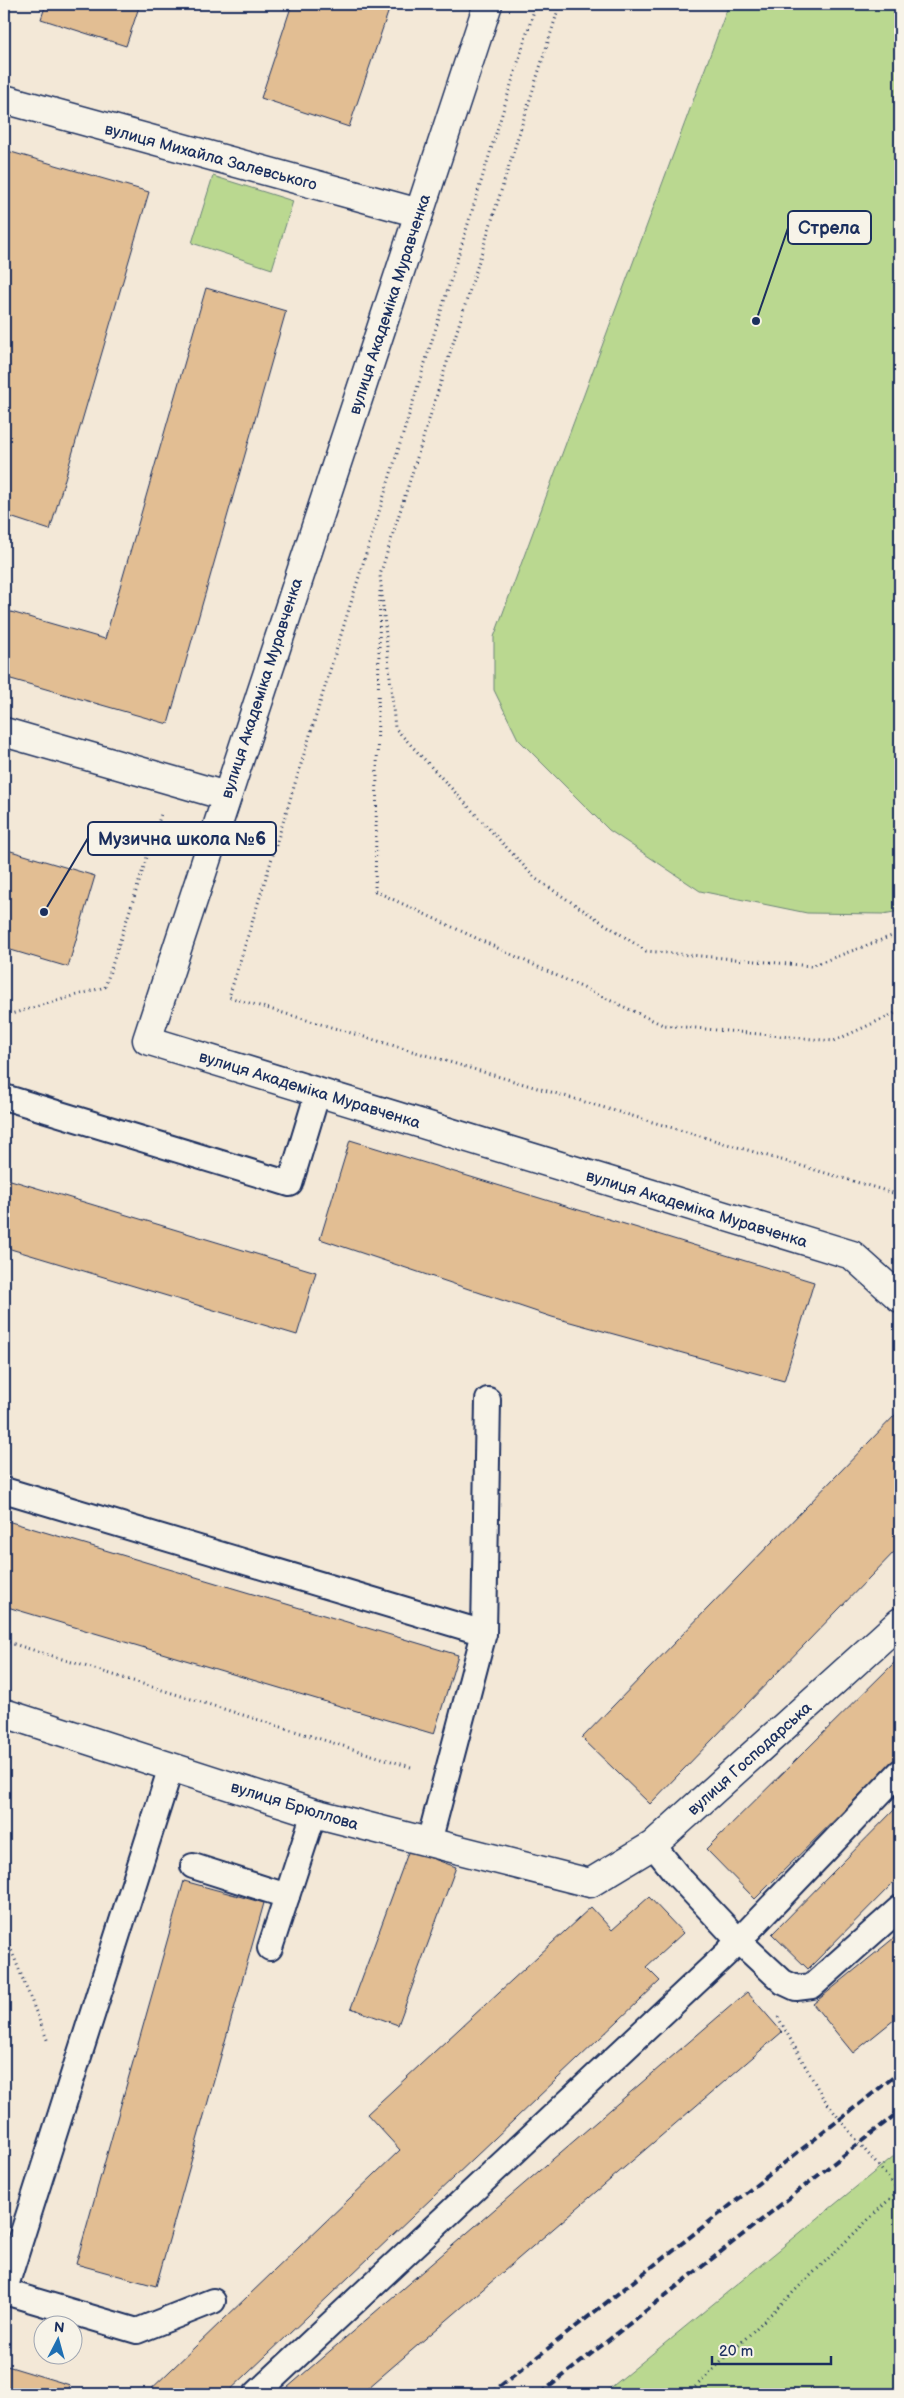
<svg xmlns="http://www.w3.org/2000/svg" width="904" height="2398" font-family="'Balsamiq Sans',sans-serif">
<rect width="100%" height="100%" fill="#f3e8d7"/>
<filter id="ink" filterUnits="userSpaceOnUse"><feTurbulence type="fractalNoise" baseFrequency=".02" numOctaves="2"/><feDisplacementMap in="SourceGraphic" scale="10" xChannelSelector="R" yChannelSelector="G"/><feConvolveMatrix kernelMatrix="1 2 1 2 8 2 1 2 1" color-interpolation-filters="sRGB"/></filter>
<g filter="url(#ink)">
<!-- green -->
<g fill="#bad890" stroke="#6a8477">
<polygon points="729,4 900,4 900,911 883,914 807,913 700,891 609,830 518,739 494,690 494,637"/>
<polygon points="213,176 293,201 272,269 192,243"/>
<polygon points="900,2151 900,2394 603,2394"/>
</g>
<!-- building -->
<g fill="#e2be93" stroke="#1b2f5e">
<polygon points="46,4 140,4 126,46 41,19"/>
<polygon points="292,4 391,4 349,127 261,98"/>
<polygon points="4,150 149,192 50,530 4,515"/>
<polygon points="206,288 286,311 168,724 4,677 4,610 105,639"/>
<polygon points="4,849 95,876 68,967 4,948"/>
<polygon points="350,1140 814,1282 784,1381 552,1317 320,1239"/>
<polygon points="4,1178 316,1272 297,1335 4,1247"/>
<polygon points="900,1410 900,1546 650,1804 582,1738"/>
<polygon points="4,1520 458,1655 434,1734 4,1606"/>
<polygon points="900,1657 900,1755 755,1899 706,1849"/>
<polygon points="900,1804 900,1876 808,1969 772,1934"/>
<polygon points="409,1850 456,1867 398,2025 351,2008"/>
<polygon points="184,1881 264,1903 156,2286 76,2264"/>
<polygon points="649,1897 683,1933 646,1967 660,1981 226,2394 146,2394 400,2150 367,2114 591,1907 612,1930"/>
<polygon points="900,1933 900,2015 853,2053 813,2004"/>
<polygon points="747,1992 782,2032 361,2394 280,2394"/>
<polygon points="4,2365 70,2385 67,2394 4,2394"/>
</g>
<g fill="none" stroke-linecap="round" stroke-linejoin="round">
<defs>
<g id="service">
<polyline points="4,1097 290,1184 318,1092"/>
<polyline points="4,1490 484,1633 429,1842"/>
<polyline points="484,1633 488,1400"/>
<polyline points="653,1845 677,1875 739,1941 783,1982 796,1988 812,1986 900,1908"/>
<polyline points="193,1866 287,1896 314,1813"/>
<polyline points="270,1948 287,1896"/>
<polyline points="4,2292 171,1767"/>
<polyline points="5,2292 137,2331 213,2301"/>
<polyline points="256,2394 726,1954 900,1772"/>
</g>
<g id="minor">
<polyline points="488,4 147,1040 852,1255 900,1298"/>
<polyline points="4,99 419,213"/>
<polyline points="4,732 226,796"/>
<polyline points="4,1713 314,1813 590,1883 653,1845 900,1622"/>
</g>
</defs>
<!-- service casing -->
<use href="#service" stroke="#1b2f5e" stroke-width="28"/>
<!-- minor casing -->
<use href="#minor" stroke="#1b2f5e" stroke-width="31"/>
<!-- path -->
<g stroke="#1b2f5e" stroke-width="3" stroke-dasharray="1 4" stroke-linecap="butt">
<polyline points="536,4 229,997 900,1195"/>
<polyline points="560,4 380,575 395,728 536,879 646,951 811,966 900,933"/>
<polyline points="380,591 375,891 663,1025 834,1041 900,1011"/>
<polyline points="4,1016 105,987 161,814"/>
<polyline points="4,1641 414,1768"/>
<polyline points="4,1932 48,2042"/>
<polyline points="778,2017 822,2096 840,2120 900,2192"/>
<polyline points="688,2394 900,2189"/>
</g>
<!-- service -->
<use href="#service" stroke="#f7f3e8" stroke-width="24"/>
<!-- minor -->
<use href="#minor" stroke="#f7f3e8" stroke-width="28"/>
<!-- rail -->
<g stroke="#1b2f5e" stroke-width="4" stroke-dasharray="8 4" stroke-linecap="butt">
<polyline points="490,2394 900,2072"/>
<polyline points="540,2394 900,2111"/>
</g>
</g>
</g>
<g text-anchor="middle" stroke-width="4.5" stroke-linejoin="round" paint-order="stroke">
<!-- street labels -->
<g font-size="16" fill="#1b2f5e" stroke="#f7f3e8">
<text transform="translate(211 156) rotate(15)" y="6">вулиця Михайла Залевського</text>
<text transform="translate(389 304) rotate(-72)" y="6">вулиця Академіка Муравченка</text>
<text transform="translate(261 688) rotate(-72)" y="6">вулиця Академіка Муравченка</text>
<text transform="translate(310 1089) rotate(17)" y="6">вулиця Академіка Муравченка</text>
<text transform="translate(697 1208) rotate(17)" y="6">вулиця Академіка Муравченка</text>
<text transform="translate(749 1758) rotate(-42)" y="6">вулиця Господарська</text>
<text transform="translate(295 1805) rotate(17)" y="6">вулиця Брюллова</text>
</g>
</g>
<!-- callouts -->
<path fill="none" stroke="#1b2f5e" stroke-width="2" d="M756 321L788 228M44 912L88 838"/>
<g fill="#1b2f5e" stroke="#f7f3e8" stroke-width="2">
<circle cx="756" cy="321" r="5"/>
<circle cx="44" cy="912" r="5"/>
</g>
<g fill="#f7f3e8" stroke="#1b2f5e" stroke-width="2">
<rect x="788" y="211" width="83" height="33" rx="5"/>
<rect x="88" y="822" width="188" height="33" rx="5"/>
</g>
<g font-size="18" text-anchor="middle" font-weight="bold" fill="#1b2f5e">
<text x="829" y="234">Стрела</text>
<text x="182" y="845">Музична школа №6</text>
</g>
<!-- margin -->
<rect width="904" height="2398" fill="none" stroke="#f7f3e8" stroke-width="20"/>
<rect x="10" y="10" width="884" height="2378" fill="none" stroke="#1b2f5e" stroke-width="2" filter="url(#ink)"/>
<!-- north arrow -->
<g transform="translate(58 2340) rotate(6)"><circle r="24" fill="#f7f3e8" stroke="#9fa5b1"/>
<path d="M0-4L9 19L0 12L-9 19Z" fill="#1f6fb2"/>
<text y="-8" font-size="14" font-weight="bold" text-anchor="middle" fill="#1b2f5e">N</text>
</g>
<!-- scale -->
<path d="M712 2356v8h119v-8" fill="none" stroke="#1b2f5e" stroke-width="2.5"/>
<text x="719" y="2356" font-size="15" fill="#1b2f5e" stroke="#f7f3e8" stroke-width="4" paint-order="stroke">20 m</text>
</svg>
